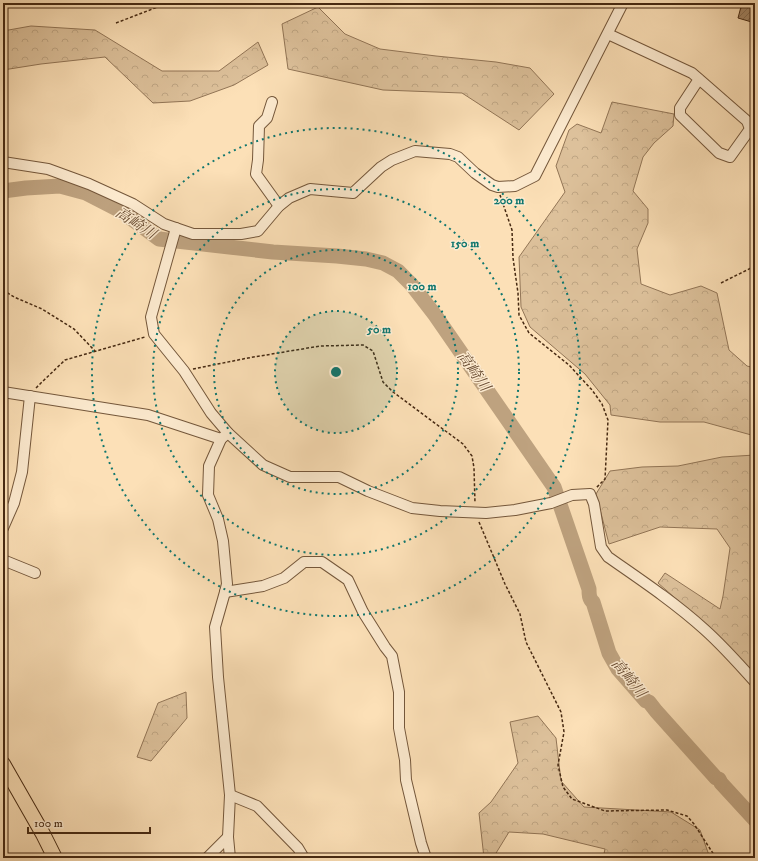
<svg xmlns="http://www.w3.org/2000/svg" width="758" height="861" font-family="'IM FELL DW Pica','Noto Serif JP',serif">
<defs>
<pattern id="forest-crowns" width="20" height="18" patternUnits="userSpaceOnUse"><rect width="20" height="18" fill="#ddc19b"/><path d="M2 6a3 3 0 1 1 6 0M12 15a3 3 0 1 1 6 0" fill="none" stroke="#bfa684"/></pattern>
<pattern id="building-hatch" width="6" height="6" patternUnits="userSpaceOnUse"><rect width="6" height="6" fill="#a58868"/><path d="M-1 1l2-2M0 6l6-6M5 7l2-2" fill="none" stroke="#886f54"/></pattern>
</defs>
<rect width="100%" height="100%" fill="#fce0b7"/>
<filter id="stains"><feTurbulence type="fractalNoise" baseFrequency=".005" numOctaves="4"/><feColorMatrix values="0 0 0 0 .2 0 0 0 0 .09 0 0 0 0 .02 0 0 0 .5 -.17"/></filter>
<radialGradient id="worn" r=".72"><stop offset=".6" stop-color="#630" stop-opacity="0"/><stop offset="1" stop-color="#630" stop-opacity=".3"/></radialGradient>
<!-- forest -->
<g fill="url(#forest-crowns)" stroke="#927556">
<polygon points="318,7 345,34 380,49 436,56 496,62 530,68 554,94 519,130 462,93 383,90 288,69 282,24"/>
<polygon points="31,26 95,30 162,71 219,71 258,42 268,65 234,85 190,101 153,103 105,57 41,64 3,70 3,31"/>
<polygon points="612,102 674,114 673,126 654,143 643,157 633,191 648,209 648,223 637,249 641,284 670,295 701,286 717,293 729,350 747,366 755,368 755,436 704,422 660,422 611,415 610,405 585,374 530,327 521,307 519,257 565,192 556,166 569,130 577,124 601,133"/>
<polygon points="755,455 755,675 715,633 658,583 665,573 720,609 723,596 730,548 717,529 660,527 609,544 596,494 610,471 642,467 678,466 722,457"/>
<polygon points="186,692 187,718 151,761 137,757 158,703"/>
<polygon points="538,716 556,738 561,781 584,807 671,812 700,830 710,858 603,858 605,849 543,834 509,832 493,858 484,858 479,813 491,802 518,763 510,722"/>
</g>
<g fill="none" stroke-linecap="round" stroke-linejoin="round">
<!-- river -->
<path stroke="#bea27f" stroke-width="15" d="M3 191 26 188 60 186 86 193 121 211 159 239 273 252 337 256 366 259 383 263 398 271 411 284 435 315 554 487 589 589C589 594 589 599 593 602L609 653 618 669 646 701 649 702 656 711 716 778 719 779 721 783 755 820"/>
</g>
<!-- building -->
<polygon fill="url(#building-hatch)" stroke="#462912" points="742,3 755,3 755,23 738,18"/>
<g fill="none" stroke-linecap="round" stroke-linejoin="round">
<defs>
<g id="minor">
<polyline points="608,34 692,73 699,79 747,121 750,129 730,157 719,153 680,115 680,108 699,79"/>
<polyline points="272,102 267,118 259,126 258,160 256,174 279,206"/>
<polyline points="3,162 48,169 89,184 133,204 164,224 193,234 241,234 258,231 279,206 289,198 310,189 353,193 381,167 392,160 415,151 450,154 458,157 475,173 492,185 498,187 515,186 535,176 623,3"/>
<path d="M176 228 151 317 154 334 184 371 211 413 228 433 263 465 290 477H339L368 491 412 508 440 511 486 513 515 510 551 503 572 495 590 494 594 504 601 547 608 557C641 580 674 602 704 629 722 645 739 664 755 682"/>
<polyline points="3,392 148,415 221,439"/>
<polyline points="228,433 221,439 209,466 208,495 218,519 223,541 227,584 225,592 215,627 218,677 230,795 228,837 230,858"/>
<polyline points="3,528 14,503 22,472 30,396"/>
<polyline points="3,560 35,573"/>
<polyline points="225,592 263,586 284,578 304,562 322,562 348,580 363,612 385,647 392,656 399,692 399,728 405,760 406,780 421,843 426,858"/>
<polyline points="230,795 257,806 298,848 304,858"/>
<polyline points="207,858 228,837"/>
</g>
<polyline id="highway" points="3,764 43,834 55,858"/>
</defs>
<!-- minor casing -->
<use href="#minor" stroke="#74573b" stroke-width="12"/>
<!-- highway casing -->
<use href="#highway" stroke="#462912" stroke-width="16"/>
<!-- path -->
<g stroke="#462912" stroke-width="1.5" stroke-dasharray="3 2" stroke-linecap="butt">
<polyline points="116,23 168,3"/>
<polyline points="500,195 512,230 513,258 518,293 519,315 529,333 569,365 592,390 602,404 608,420 605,479 596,488"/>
<polyline points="721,283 755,266"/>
<polyline points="3,290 14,297 42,309 74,329 95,351"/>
<polyline points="193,369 248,358 320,346 363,345 373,351 383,382 393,392 463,444 472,456 474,468 475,503"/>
<polyline points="36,388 42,382 65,360 145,337"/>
<polyline points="479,522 505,584 520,614 526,642 561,712 564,732 558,765 563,787 572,799 605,811 667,810 687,816 694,824 716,858"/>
</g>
<!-- minor -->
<use href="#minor" stroke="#fdebd0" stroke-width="10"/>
<!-- highway -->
<use href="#highway" stroke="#fce0b7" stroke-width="14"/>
</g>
<!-- distance rings -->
<circle cx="336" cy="372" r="61" fill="#0f766e" fill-opacity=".12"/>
<g fill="none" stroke="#0f766e" stroke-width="2" stroke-dasharray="2 4">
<circle cx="336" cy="372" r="61"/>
<circle cx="336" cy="372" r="122"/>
<circle cx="336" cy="372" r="183"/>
<circle cx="336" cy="372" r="244"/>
</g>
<g text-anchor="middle" stroke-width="3" stroke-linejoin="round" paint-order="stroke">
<!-- water labels -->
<g font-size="15" font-style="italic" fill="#6a4d33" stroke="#fdebd0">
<text transform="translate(136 223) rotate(33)" y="5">高崎川</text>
<text transform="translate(474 371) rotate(55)" y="5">高崎川</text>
<text transform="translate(629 678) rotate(51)" y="5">高崎川</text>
</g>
</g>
<circle cx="336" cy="372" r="6" fill="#0f766e" stroke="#fdebd0" stroke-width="2"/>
<g font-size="12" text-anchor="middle" font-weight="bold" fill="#0f766e" stroke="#fdebd0" stroke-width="3" stroke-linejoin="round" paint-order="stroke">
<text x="509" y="204">200 m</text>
<text x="465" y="247">150 m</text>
<text x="422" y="290">100 m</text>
<text x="379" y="333">50 m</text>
</g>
<!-- margin -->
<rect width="758" height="861" fill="none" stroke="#fce0b7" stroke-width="16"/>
<rect x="4" y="4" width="750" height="853" fill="none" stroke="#462912" stroke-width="2"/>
<rect x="8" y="8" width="742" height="845" fill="none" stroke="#462912"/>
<!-- scale -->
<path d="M28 827v6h122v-6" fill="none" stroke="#462912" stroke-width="2"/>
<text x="34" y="827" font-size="12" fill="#462912" stroke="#fdebd0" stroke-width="3" paint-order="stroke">100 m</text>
<rect width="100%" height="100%" filter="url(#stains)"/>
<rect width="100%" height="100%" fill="url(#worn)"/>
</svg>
